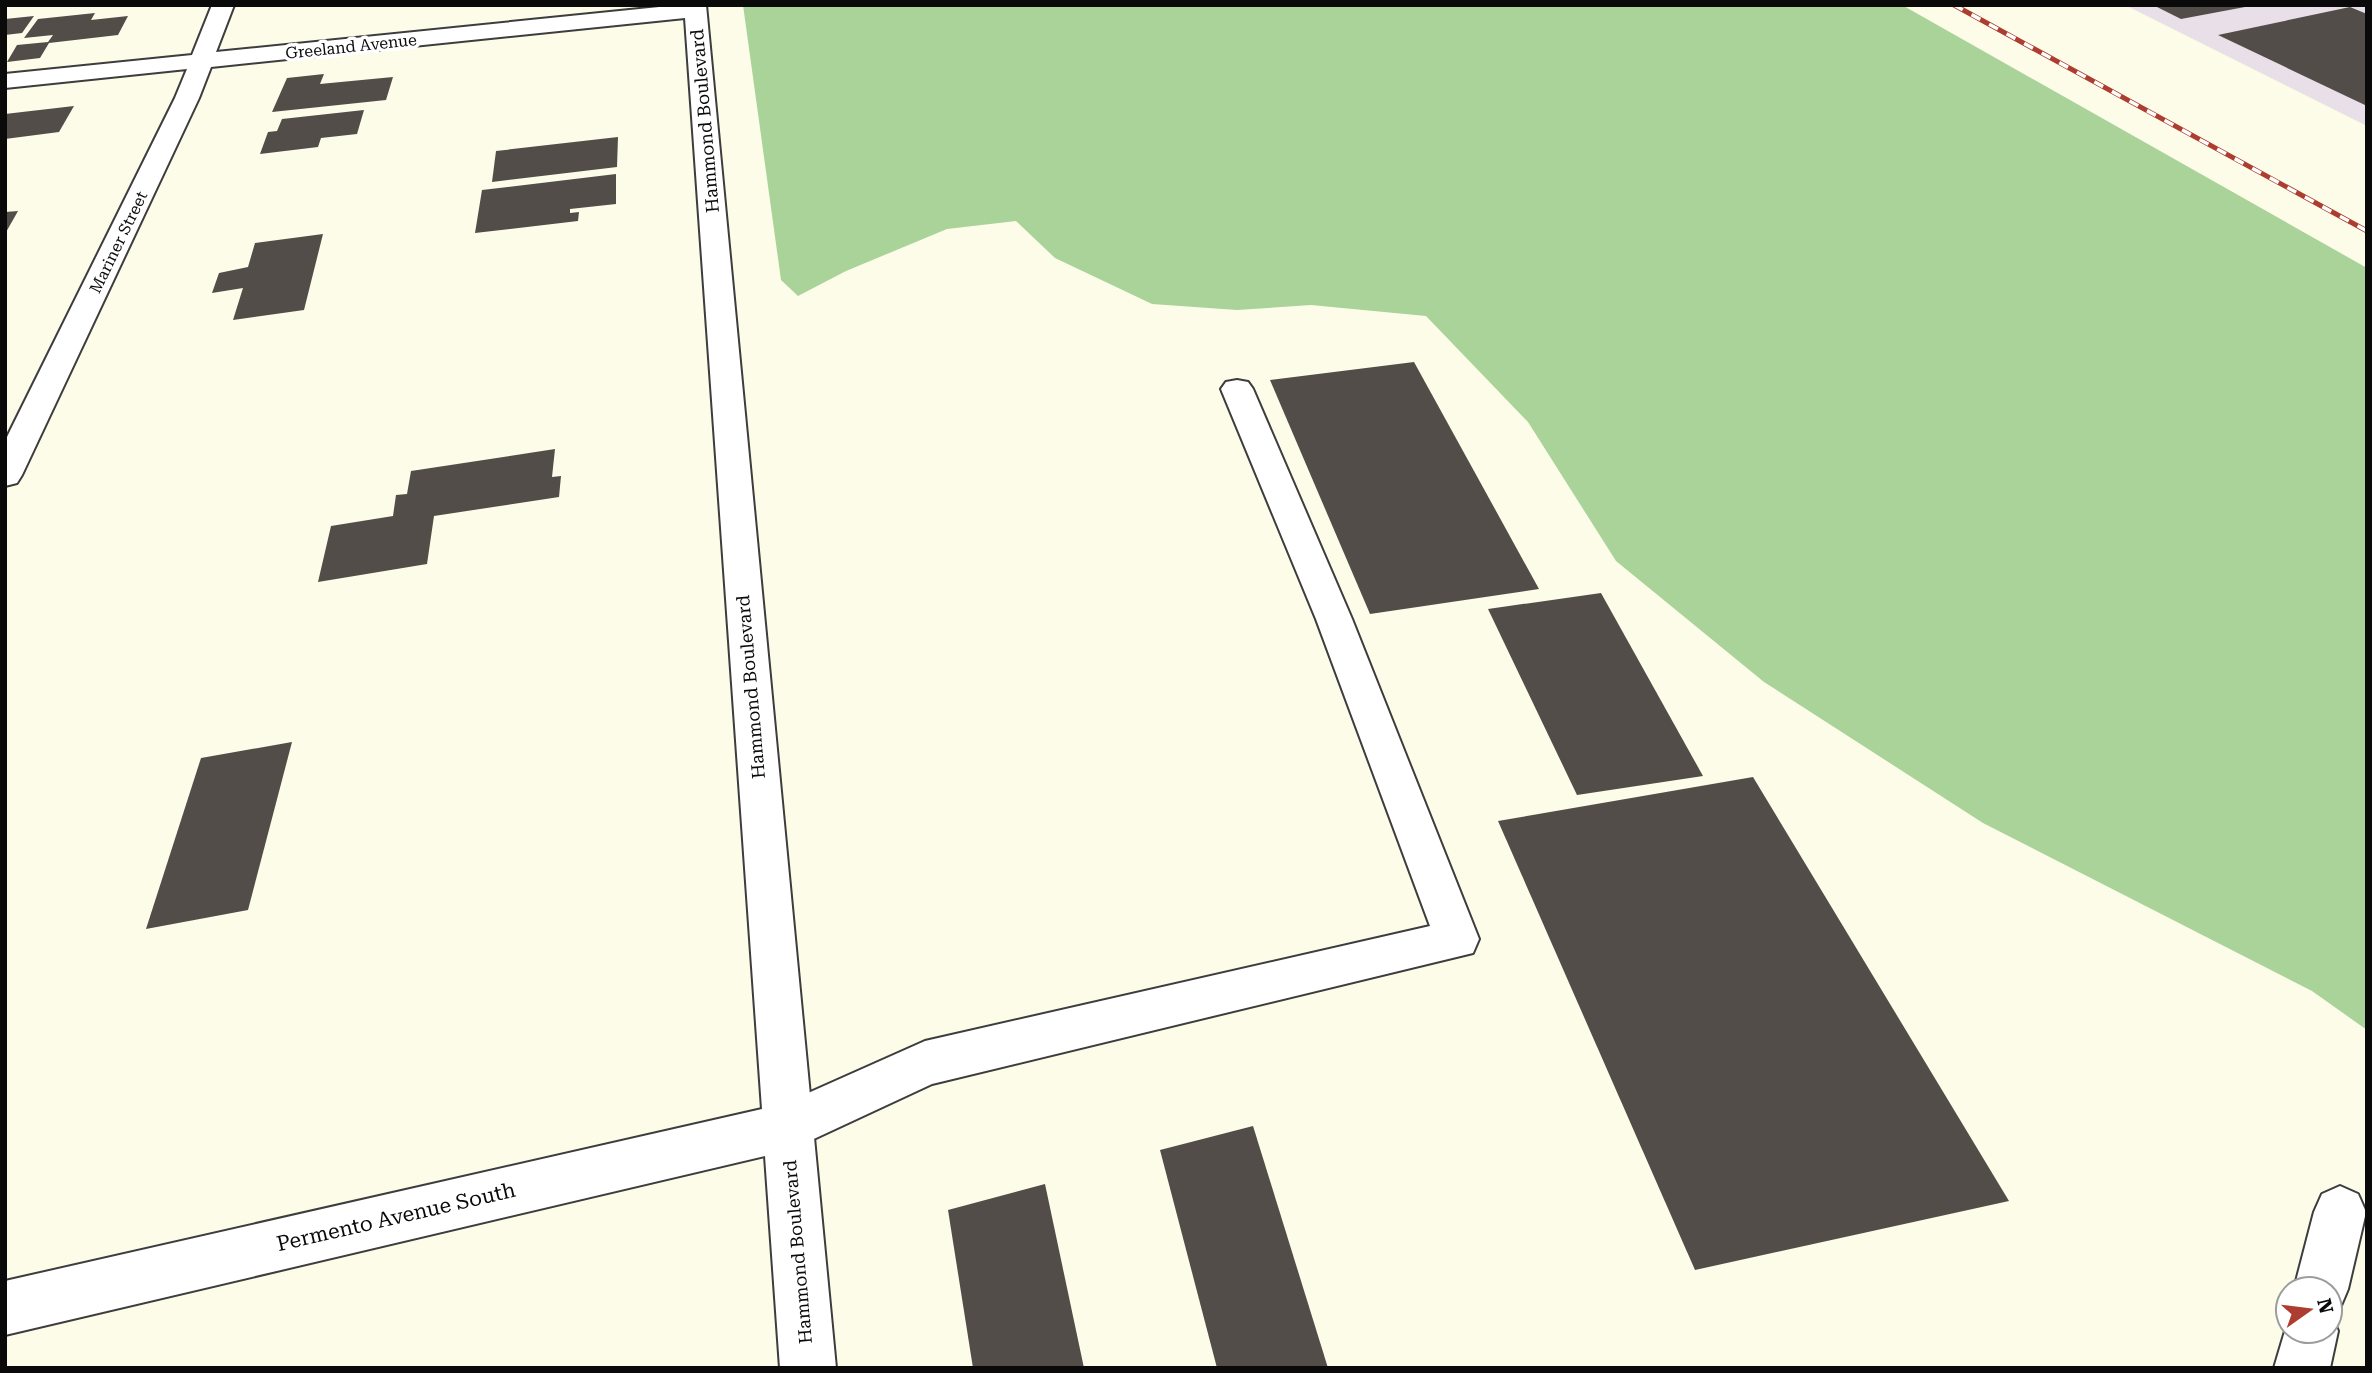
<svg xmlns="http://www.w3.org/2000/svg" width="2372" height="1373" font-family="'Roboto Serif',serif">
<rect width="100%" height="100%" fill="#fdfce9"/>
<!-- industrial -->
<polygon fill="#e9dfe8" points="2125,5 2367,5 2367,126"/>
<!-- forest -->
<polygon fill="#a9d398" points="743,5 1902,5 2367,268 2367,1030 2312,991 1983,823 1764,682 1616,561 1528,422 1426,316 1311,305 1237,310 1152,304 1055,258 1016,221 947,229 846,271 798,296 781,280"/>
<!-- building -->
<g fill="#524d48">
<polygon points="2153,5 2245,5 2245,7 2181,19"/>
<polygon points="2350,7 2367,14 2367,106 2218,35"/>
<polygon points="95,13 91,20 128,16 118,35 49,43 40,58 7,62 17,45 48,42 53,35 24,38 38,19"/>
<polygon points="34,16 22,33 5,35 5,19"/>
<polygon points="324,74 320,84 393,77 386,100 272,112 287,78"/>
<polygon points="74,106 59,132 5,139 5,114"/>
<polygon points="364,110 357,134 321,138 318,147 260,154 268,132 277,131 282,119"/>
<polygon points="618,137 617,167 492,182 496,151"/>
<polygon points="616,174 616,204 570,209 570,213 579,212 578,221 475,233 482,190"/>
<polygon points="18,211 5,234 5,212"/>
<polygon points="323,234 304,310 233,320 243,288 212,293 219,273 248,267 255,243"/>
<polygon points="1414,362 1539,589 1370,614 1270,380"/>
<polygon points="555,449 552,477 561,476 559,497 434,516 427,564 318,582 331,526 393,516 396,495 407,494 411,471"/>
<polygon points="1601,593 1703,776 1577,795 1488,609"/>
<polygon points="292,742 248,910 146,929 201,758"/>
<polygon points="1753,777 2009,1201 1695,1270 1498,821"/>
<polygon points="1253,1126 1328,1368 1217,1368 1160,1150"/>
<polygon points="1045,1184 1084,1368 973,1368 948,1210"/>
</g>
<g fill="none" stroke-linecap="round" stroke-linejoin="round">
<defs>
<g id="service">
<polygon points="1237,380 1248,382 1253,389 1352,619 1479,939 1473,953 932,1084 788,1151 770,1144 763,1127 770,1110 925,1041 1430,926 1316,619 1221,389 1226,382"/>
<polygon points="2340,1186 2358,1194 2366,1212 2348,1289 2340,1308 2330,1312 2338,1331 2330,1368 2274,1368 2288,1321 2288,1331 2330,1331 2330,1289 2294,1289 2314,1212 2322,1194"/>
</g>
<polygon id="minor" points="212,5 234,5 216,52 679,5 706,5 836,1368 780,1368 765,1156 5,1335 5,1281 762,1109 685,18 211,67 199,98 22,475 17,483 5,486 5,441 175,98 187,69 5,88 5,74 192,55"/>
</defs>
<!-- service casing -->
<use href="#service" stroke="#3d3d3d" stroke-width="4"/>
<!-- minor casing -->
<use href="#minor" stroke="#3d3d3d" stroke-width="4"/>
<!-- service -->
<use href="#service" fill="#fff" fill-rule="evenodd"/>
<!-- minor -->
<use href="#minor" fill="#fff" fill-rule="evenodd"/>
<defs>
<polyline id="rail" points="1954,5 2367,231"/>
</defs>
<!-- rail casing -->
<use href="#rail" stroke="#ac3d30" stroke-width="5"/>
<!-- rail -->
<use href="#rail" stroke="#fff" stroke-width="3.5" stroke-dasharray="10" stroke-linecap="butt"/>
</g>
<g text-anchor="middle" stroke-width="7" stroke-linejoin="round" paint-order="stroke">
<!-- far-street labels -->
<g font-size="16" fill="#0a0a0a" stroke="#fff">
<text transform="translate(351 46) rotate(-6)" y="6">Greeland Avenue</text>
<text transform="translate(118 242) rotate(-64)" y="6">Mariner Street</text>
</g>
<!-- street labels -->
<g font-size="18" fill="#0a0a0a" stroke="#fff">
<text transform="translate(705 121) rotate(-95)" y="6">Hammond Boulevard</text>
<text transform="translate(751 687) rotate(-95)" y="6">Hammond Boulevard</text>
<text transform="translate(798 1252) rotate(-95)" y="6">Hammond Boulevard</text>
</g>
<!-- near-street labels -->
<g font-size="21" fill="#0a0a0a" stroke="#fff">
<text transform="translate(396 1217) rotate(-13)" y="7">Permento Avenue South</text>
</g>
</g>
<!-- border -->
<rect width="2372" height="1373" fill="none" stroke="#0a0a0a" stroke-width="14"/>
<!-- north arrow -->
<g transform="translate(2309 1310) rotate(76)"><circle r="33" fill="#ffffff" stroke="#9d9d9d" stroke-width="2"/>
<path d="M0-5L12 26L0 18L-12 26Z" fill="#ac3d30"/>
<text y="-10" font-size="19" font-weight="bold" text-anchor="middle" fill="#0a0a0a">N</text>
</g>
</svg>
